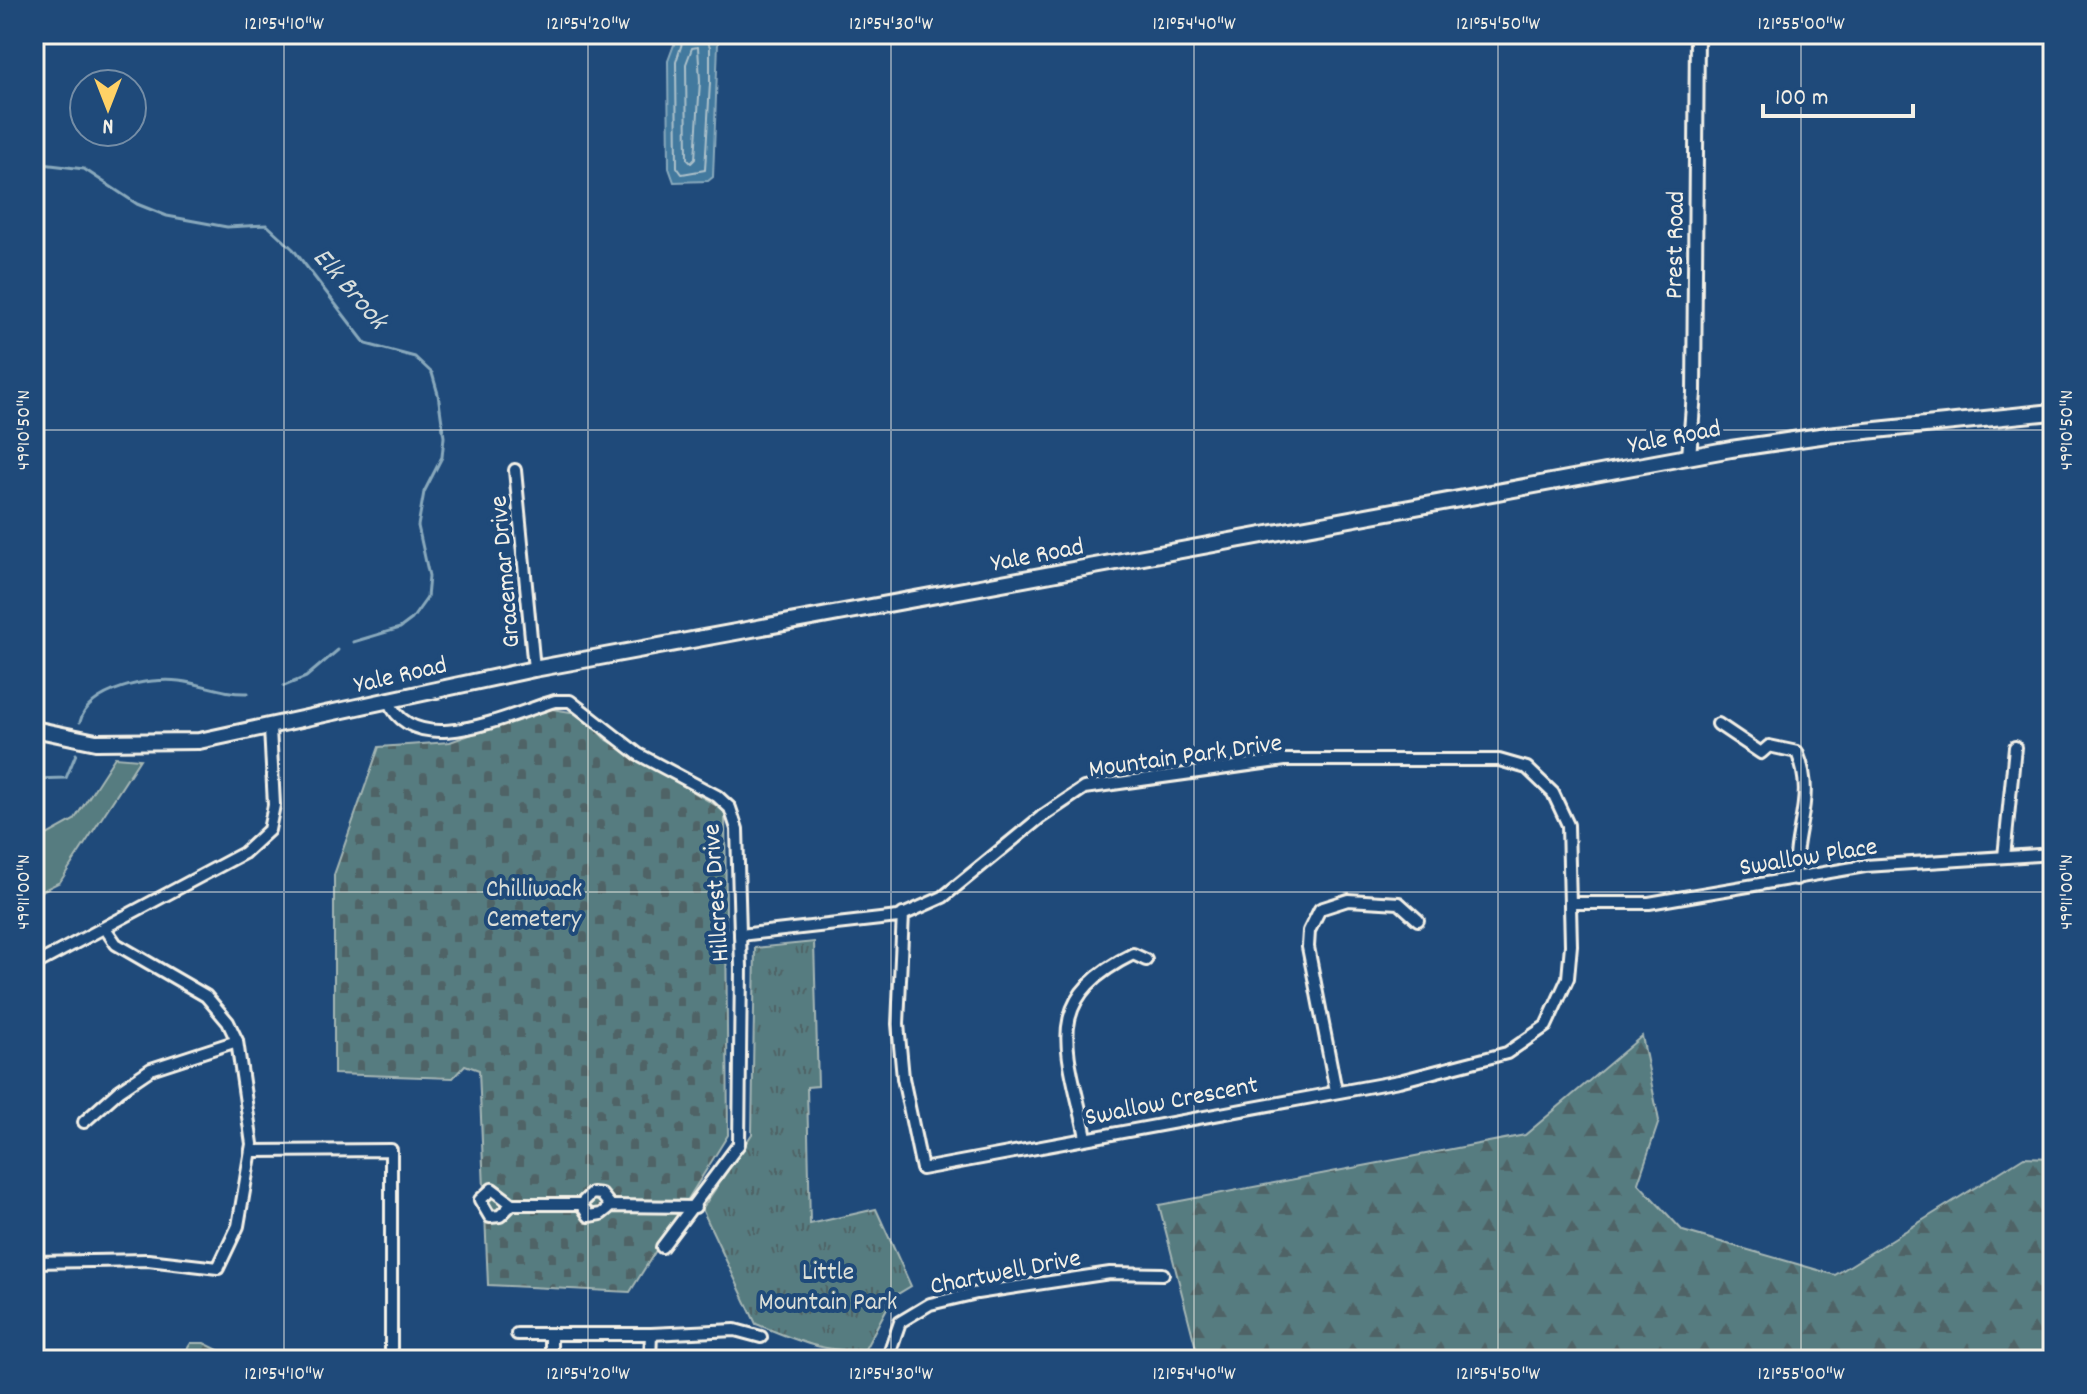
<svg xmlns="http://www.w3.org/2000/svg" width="2087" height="1394" font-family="Dekko,sans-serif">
<defs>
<pattern id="forest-firs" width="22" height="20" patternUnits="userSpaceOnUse" patternTransform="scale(2)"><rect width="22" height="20" fill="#567b80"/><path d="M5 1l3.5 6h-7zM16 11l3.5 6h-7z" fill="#506466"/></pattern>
<pattern id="cemetery-stones" width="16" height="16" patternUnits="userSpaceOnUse" patternTransform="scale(2)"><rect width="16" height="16" fill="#567b80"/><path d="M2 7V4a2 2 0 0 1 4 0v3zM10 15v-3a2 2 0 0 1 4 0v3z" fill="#506466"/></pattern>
<pattern id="park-tufts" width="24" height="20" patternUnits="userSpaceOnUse" patternTransform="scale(2)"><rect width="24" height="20" fill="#567b80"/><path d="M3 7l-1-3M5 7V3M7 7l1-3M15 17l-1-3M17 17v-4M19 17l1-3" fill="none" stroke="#506466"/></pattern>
</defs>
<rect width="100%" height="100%" fill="#1f4a7a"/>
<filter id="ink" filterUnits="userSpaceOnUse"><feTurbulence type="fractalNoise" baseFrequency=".0125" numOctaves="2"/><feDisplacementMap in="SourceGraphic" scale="16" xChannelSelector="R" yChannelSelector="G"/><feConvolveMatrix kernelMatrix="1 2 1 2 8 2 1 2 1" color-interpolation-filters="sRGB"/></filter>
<g filter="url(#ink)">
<!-- grass -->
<polygon fill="#567b80" stroke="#a5b6b4" stroke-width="2" points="115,757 140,759 60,882 34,895 34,842 74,820"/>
<!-- forest -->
<g fill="url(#forest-firs)" stroke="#a5b6b4" stroke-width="2">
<polygon points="1642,1036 1659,1121 1638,1183 1683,1231 1835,1275 2024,1157 2053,1158 2053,1360 1199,1360 1159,1205 1525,1135"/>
<polygon points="191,1343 204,1343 238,1360 188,1360 186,1351"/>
</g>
<!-- cemetery -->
<polygon fill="url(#cemetery-stones)" stroke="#a5b6b4" stroke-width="2" points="546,708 583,714 604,738 725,811 728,1135 630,1292 488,1285 479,1070 465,1065 453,1078 334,1074 334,875 379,747 450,742"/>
<!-- park -->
<path fill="url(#park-tufts)" stroke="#a5b6b4" stroke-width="2" d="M814 942 818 1086 807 1087 810 1224 876 1209 911 1286 893 1297 865 1349C825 1355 792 1338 756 1324L702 1209 752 1134 755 948Z"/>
<!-- water -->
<polygon fill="#42799e" stroke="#89a9bc" stroke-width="2" points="678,34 712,36 718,43 713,177 708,181 674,182 669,168 668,61"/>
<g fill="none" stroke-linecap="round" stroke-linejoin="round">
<!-- shore -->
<g stroke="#adc1ca" stroke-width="2">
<polyline points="685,34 676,62 677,167 682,174 705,170 710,83 710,47 705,34"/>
<polygon points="698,47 700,81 695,159 691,163 687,159 686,64 692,48"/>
</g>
<!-- stream -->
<g stroke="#89a9bc" stroke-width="3">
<polyline points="34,163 84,169 137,204 167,216 227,227 267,225 293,249 366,344 415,357 432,373 438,394 444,437 442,457 424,492 418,526 429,576 427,598 412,619 400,628 353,642"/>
<polyline points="284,686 306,677 338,650"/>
<path d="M80 722C88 689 150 677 179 681 204 684 223 694 248 693"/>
<polyline points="34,779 66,778 76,754"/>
</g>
<defs>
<g id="minor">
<polyline points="515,470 534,669"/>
<path d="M388 700C414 762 510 714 555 701H570L638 754 717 796 730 808 737 829 741 968 739 1144 662 1247"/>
<path d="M1718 724 1761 753 1769 746 1797 752C1817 799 1792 830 1796 879"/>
<polyline points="2004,857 2015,747"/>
<polyline points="1570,903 1649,903 1865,866 2053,854"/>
<polyline points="740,935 898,917 943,897 1041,817 1084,788 1285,760 1499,760 1527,768 1553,793 1568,825 1571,945 1568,978 1546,1026 1507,1053 1399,1081 922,1169 903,1078 898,1024 903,914"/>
<polyline points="34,965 244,853 269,830 274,805 270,728"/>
<polyline points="1336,1091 1308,947 1309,931 1320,909 1348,900 1399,903 1418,920"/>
<polyline points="84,1122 120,1090 151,1069 237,1041"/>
<path d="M1086 1137C1069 1052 1038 1001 1133 954L1146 960"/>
<polyline points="251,1151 391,1150 391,1360"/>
<polyline points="512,1204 492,1189 480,1200 490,1217 500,1216 512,1204 581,1204"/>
<polyline points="581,1204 589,1216 601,1214 611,1206 695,1207"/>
<polyline points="581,1204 592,1193 601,1194 611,1206"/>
<polyline points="34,1262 148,1260 218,1268 238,1226 252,1144 237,1041 228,1022 206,996 116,944 105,928"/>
<polyline points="517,1334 651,1334 735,1330 761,1337"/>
<polyline points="551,1360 551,1334"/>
<polyline points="650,1360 651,1334"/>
<polyline points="887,1360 900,1322 930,1304 977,1293 1110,1273 1163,1274"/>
</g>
<polyline id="tertiary" points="1689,457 1694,393 1697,34"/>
<polyline id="secondary" points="34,729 96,742 199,741 534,669 1731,449 1827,435 2053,412"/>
</defs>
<!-- minor casing -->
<use href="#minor" stroke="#f4f1e8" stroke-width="16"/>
<!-- tertiary casing -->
<use href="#tertiary" stroke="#f4f1e8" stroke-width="18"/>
<!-- secondary casing -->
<use href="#secondary" stroke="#f4f1e8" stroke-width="20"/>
<!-- minor -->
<use href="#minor" stroke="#1f4a7a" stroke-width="10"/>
<!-- tertiary -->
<use href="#tertiary" stroke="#1f4a7a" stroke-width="12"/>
<!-- secondary -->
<use href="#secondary" stroke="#1f4a7a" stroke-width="14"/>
</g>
</g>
<!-- ticks -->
<path fill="none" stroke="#f4f1e8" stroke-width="2" stroke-opacity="0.45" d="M284 34V1360M588 34V1360M891 34V1360M1194 34V1360M1498 34V1360M1801 34V1360M34 430H2053M34 892H2053M34 1355H2053"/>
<g text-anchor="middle" stroke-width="8" stroke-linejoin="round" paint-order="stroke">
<!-- street labels -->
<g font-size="26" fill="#f4f1e8" stroke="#1f4a7a">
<text transform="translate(1673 245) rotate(-89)" y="9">Prest Road</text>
<text transform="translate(1674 435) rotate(-11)" y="9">Yale Road</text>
<text transform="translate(1037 553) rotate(-11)" y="9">Yale Road</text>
<text transform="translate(503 572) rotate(-95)" y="9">Gracemar Drive</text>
<text transform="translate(400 673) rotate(-13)" y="9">Yale Road</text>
<text transform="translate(1185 754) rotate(-8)" y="9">Mountain Park Drive</text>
<text transform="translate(1808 855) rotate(-9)" y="9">Swallow Place</text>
<text transform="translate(714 893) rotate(-94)" y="9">Hillcrest Drive</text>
<text transform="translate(1171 1099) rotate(-11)" y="9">Swallow Crescent</text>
<text transform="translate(1005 1270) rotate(-11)" y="9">Chartwell Drive</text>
</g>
<!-- park labels -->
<g font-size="26" fill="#dcdfd8" stroke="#1f4a7a">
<text x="534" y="896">Chilliwack<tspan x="534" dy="30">Cemetery</tspan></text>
<text x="828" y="1279">Little<tspan x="828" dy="30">Mountain Park</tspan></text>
</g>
<!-- water labels -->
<g font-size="28" font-style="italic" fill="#d9dfdd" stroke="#1f4a7a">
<text transform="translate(352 287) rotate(49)" y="10">Elk Brook</text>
</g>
</g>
<!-- margin -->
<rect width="2087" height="1394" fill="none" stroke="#1f4a7a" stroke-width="88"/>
<!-- north arrow -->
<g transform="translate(108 108) rotate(180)"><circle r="38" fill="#1f4a7a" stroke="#748da6" stroke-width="2"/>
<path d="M0-6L14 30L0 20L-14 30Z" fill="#ffd166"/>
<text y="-12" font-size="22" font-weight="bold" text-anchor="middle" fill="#f4f1e8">N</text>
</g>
<!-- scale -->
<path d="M1763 104v12h150v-12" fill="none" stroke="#f4f1e8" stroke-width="4"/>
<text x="1775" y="104" font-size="24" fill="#f4f1e8" stroke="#1f4a7a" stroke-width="6" paint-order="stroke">100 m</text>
<rect x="44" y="44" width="1999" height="1306" fill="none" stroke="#f4f1e8" stroke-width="3"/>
<g font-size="20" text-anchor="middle" fill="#f4f1e8">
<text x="284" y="29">121°54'10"W</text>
<text x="588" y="29">121°54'20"W</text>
<text x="891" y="29">121°54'30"W</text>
<text x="1194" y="29">121°54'40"W</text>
<text x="1498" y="29">121°54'50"W</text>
<text x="1801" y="29">121°55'00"W</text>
<text transform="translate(2065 430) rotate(-90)" y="7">49°10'50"N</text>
<text transform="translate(22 430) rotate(-90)" y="7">49°10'50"N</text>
<text transform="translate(2065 892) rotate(-90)" y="7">49°11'00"N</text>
<text transform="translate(22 892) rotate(-90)" y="7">49°11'00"N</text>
<text x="284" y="1379">121°54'10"W</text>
<text x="588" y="1379">121°54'20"W</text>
<text x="891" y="1379">121°54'30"W</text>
<text x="1194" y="1379">121°54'40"W</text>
<text x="1498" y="1379">121°54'50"W</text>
<text x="1801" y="1379">121°55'00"W</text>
</g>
</svg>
